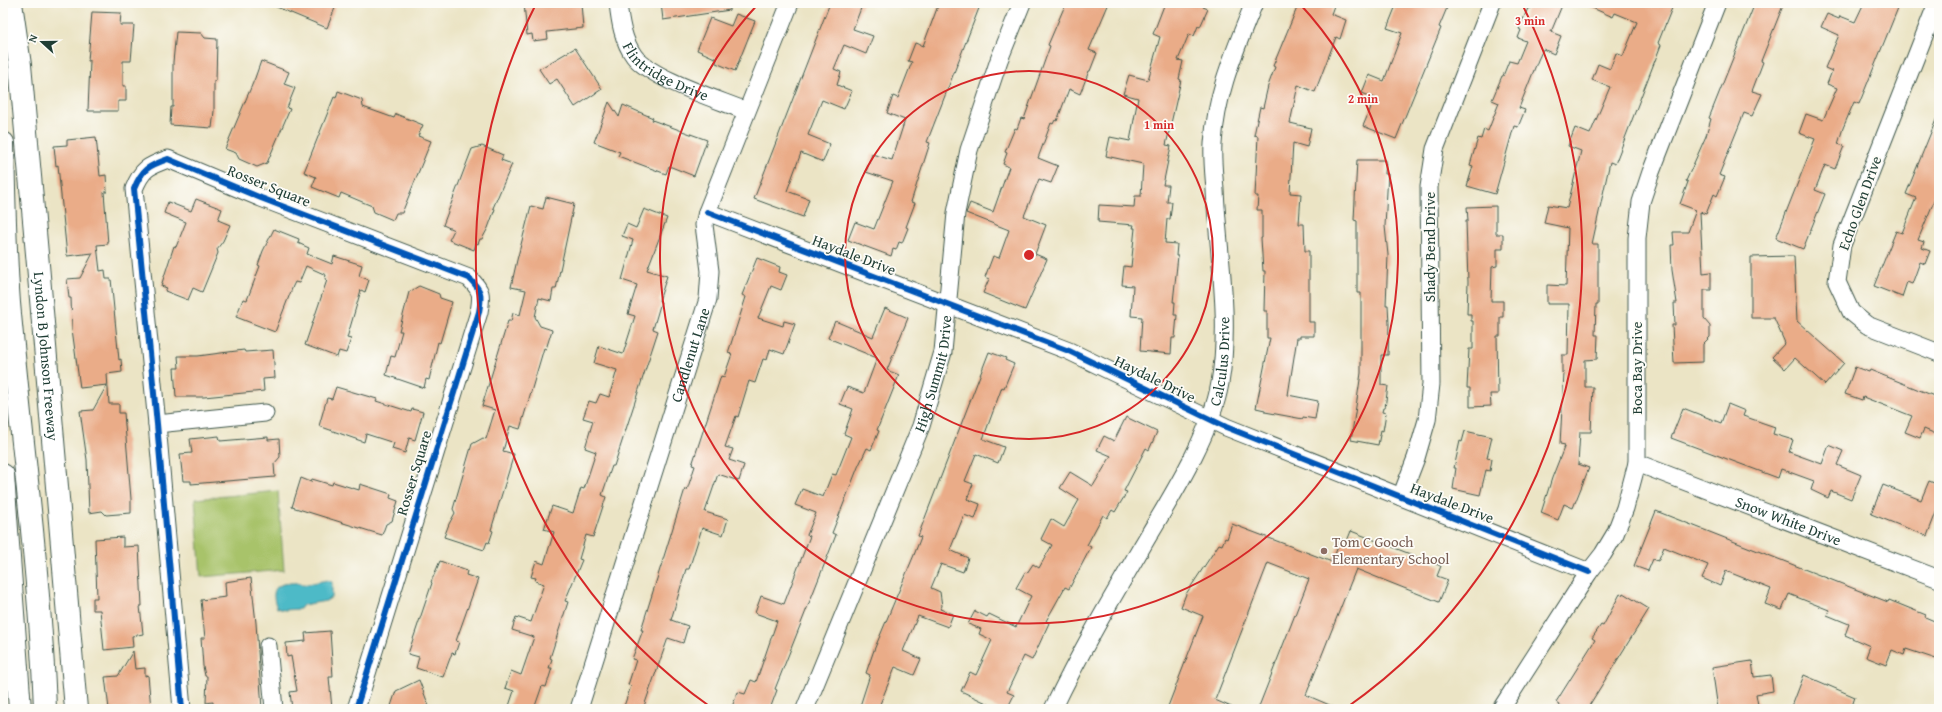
<svg xmlns="http://www.w3.org/2000/svg" width="1942" height="712" font-family="'Gentium Book Plus',serif">
<rect width="100%" height="100%" fill="#fdfcf7"/>
<filter id="ink" filterUnits="userSpaceOnUse"><feTurbulence type="fractalNoise" baseFrequency=".025" numOctaves="2"/><feDisplacementMap in="SourceGraphic" scale="8" xChannelSelector="R" yChannelSelector="G"/><feConvolveMatrix kernelMatrix="1 2 1 2 8 2 1 2 1" color-interpolation-filters="sRGB"/></filter>
<filter id="wash" filterUnits="userSpaceOnUse"><feTurbulence type="fractalNoise" baseFrequency=".012" numOctaves="4" result="noise"/><feDisplacementMap in="SourceGraphic" scale="16" xChannelSelector="R" yChannelSelector="G"/><feGaussianBlur stdDeviation="0.9" result="paint"/><feColorMatrix in="noise" values="0 0 0 0 0 0 0 0 0 0 0 0 0 0 0 0 0 1.4 0 .05"/><feComposite in="paint" operator="in"/></filter>
<g filter="url(#wash)">
<rect width="100%" height="100%" fill="#ebe4c5"/>
<!-- green -->
<polygon fill="#a8c36a" stroke="#64804f" points="278,491 284,570 201,577 195,499"/>
<!-- water -->
<path fill="#4dbac7" stroke="#367c7e" d="M327 580 332 582V597L326 601 303 605 300 609 284 610 277 608C271 593 273 584 290 583 295 583 299 582 303 585Z"/>
<g id="blocks">
<!-- building -->
<g fill="#eaac88">
<polygon points="267,3 337,3 327,28"/>
<polygon points="524,3 581,3 583,28 547,32 548,39 533,41 532,34 527,35"/>
<polygon points="661,3 730,3 730,10 663,20"/>
<polygon points="830,3 863,3 853,29 873,36 866,54 844,45 834,69 841,72 837,85 852,91 844,109 822,100 808,135 830,144 823,162 801,153 787,191 809,199 803,217 754,199"/>
<polygon points="939,3 981,3 927,142 930,143 911,202 915,203 906,227 908,228 902,243 899,242 896,250 893,249 891,256 848,240 855,222 874,229 893,181 866,172 872,154 892,160 905,120 887,113 893,96 898,98 912,62 908,61 915,43 923,46"/>
<polygon points="1066,3 1109,3 1089,50 1097,53 1090,71 1089,71 1080,94 1069,89 1057,121 1055,120 1053,124 1051,123 1038,158 1058,166 1051,183 1039,179 1024,216 1046,225 1035,254 1047,259 1025,310 983,293 989,279 985,277 993,256 999,258 1009,230 966,213 970,203 993,212 1009,167 1003,164 1007,153 1005,152 1015,128 1017,129 1021,118 1024,119 1050,46 1048,45"/>
<polygon points="1165,3 1205,3 1203,7 1208,9 1200,27 1198,26 1194,36 1189,34 1178,60 1183,61 1179,79 1181,80 1166,145 1171,146 1163,185 1169,185 1167,202 1172,202 1170,219 1167,219 1165,243 1177,244 1176,256 1178,256 1173,302 1175,302 1174,315 1177,315 1175,338 1172,338 1171,354 1140,351 1142,317 1131,316 1133,286 1122,285 1124,266 1131,267 1135,228 1133,228 1134,225 1098,222 1099,205 1134,207 1135,196 1141,196 1143,164 1106,156 1110,137 1130,141 1138,98 1123,94 1129,75 1148,80 1160,37 1153,34"/>
<polygon points="1299,3 1335,3 1331,14 1346,20 1340,39 1336,37 1315,92 1298,85 1290,123 1311,128 1307,147 1293,143 1290,193 1301,194 1299,224 1304,224 1305,251 1309,251 1309,322 1314,322 1314,336 1300,336 1300,338 1297,338 1288,395 1318,401 1315,419 1303,417 1303,419 1265,412 1265,410 1256,408 1270,338 1267,338 1267,311 1264,311 1265,271 1263,271 1261,238 1262,238 1262,210 1257,210 1258,196 1255,196 1258,136 1254,135 1260,107 1263,108 1268,86 1275,67 1273,66"/>
<polygon points="1397,3 1449,3 1439,27 1441,28 1396,139 1363,126 1375,98 1362,93 1369,75 1384,81 1402,33 1387,28"/>
<polygon points="1533,3 1563,3 1551,32 1561,36 1554,54 1543,49 1538,60 1519,108 1525,110 1518,127 1514,126 1495,194 1467,186 1473,166 1470,165 1478,138 1481,139 1484,129 1488,131 1499,103 1492,100 1502,76 1503,76 1509,61 1517,63 1526,41 1518,38 1521,30 1519,29 1528,8 1530,9"/>
<polygon points="1581,3 1674,3 1658,43 1661,45 1615,164 1610,162 1592,244 1598,244 1598,304 1596,304 1595,335 1598,335 1597,359 1585,360 1585,387 1593,387 1591,432 1580,432 1578,464 1589,468 1573,508 1564,504 1558,520 1541,513 1552,478 1565,445 1560,444 1564,373 1562,373 1562,355 1568,355 1569,304 1547,304 1547,285 1566,286 1568,228 1544,223 1548,205 1567,208 1581,151 1568,146 1575,128 1590,134 1610,87 1592,80 1598,64 1610,69 1616,53 1623,56 1637,22 1615,13 1613,17"/>
<polygon points="1755,3 1784,3 1761,61 1763,62 1752,91 1762,94 1752,116 1744,113 1719,175 1725,177 1717,196 1714,194 1706,214 1700,212 1703,273 1711,272 1711,290 1704,290 1704,319 1710,326 1710,337 1703,344 1703,362 1674,363 1672,325 1675,325 1674,303 1677,303 1672,270 1671,245 1674,245 1673,232 1688,232 1696,210 1680,204 1688,182 1686,181 1706,136 1711,119 1709,118"/>
<polygon points="1864,3 1900,3 1859,104 1854,102 1843,128 1838,144 1844,146 1835,169 1825,165 1815,190 1825,194 1803,249 1776,238 1815,139 1799,133 1806,114 1823,120 1837,88 1827,84 1832,71 1825,68 1839,35 1821,27 1827,14 1839,19 1840,16 1855,22"/>
<polygon points="92,12 121,13 120,25 134,25 131,61 123,61 123,86 126,86 126,101 118,101 118,111 88,111 90,61 88,61"/>
<polygon points="736,14 755,21 735,71 716,63 717,59 697,50 710,18 731,26"/>
<polygon points="176,32 201,33 205,38 217,39 216,81 214,81 214,111 212,128 170,125 171,107 173,107 173,62"/>
<polygon points="575,48 602,89 575,107 557,79 549,84 539,69"/>
<polygon points="261,61 289,72 284,84 295,88 287,108 290,109 267,163 257,167 239,159 236,153 225,149 255,78"/>
<polygon points="338,91 362,100 363,107 394,118 396,114 423,125 418,136 431,141 402,213 396,213 393,220 374,212 372,206 341,193 339,198 312,187 316,177 304,172 334,97 336,98"/>
<polygon points="609,102 619,117 623,105 653,118 652,120 707,140 694,176 669,166 666,174 618,156 620,152 594,142"/>
<polygon points="1938,115 1939,189 1918,240 1924,242 1922,248 1930,251 1925,264 1920,262 1912,284 1907,282 1902,297 1874,286 1896,231 1902,233 1916,198 1906,194"/>
<polygon points="96,137 100,176 106,175 107,192 104,192 108,244 97,245 100,271 105,270 106,279 111,279 119,360 121,359 122,372 107,374 109,404 119,404 119,413 124,413 131,499 131,513 106,515 102,511 89,513 87,460 80,411 93,410 107,385 80,388 72,329 71,298 69,298 67,279 80,278 93,253 67,256 58,165 56,166 54,146 67,145 67,140"/>
<polygon points="482,146 503,155 501,160 512,164 493,208 495,209 488,228 482,239 480,239 478,244 476,243 474,250 449,240 454,230 443,225 472,149"/>
<polygon points="1357,160 1386,160 1385,174 1388,174 1385,226 1388,255 1386,305 1388,305 1389,324 1388,355 1381,355 1381,385 1388,386 1385,408 1383,408 1382,412 1386,413 1383,431 1381,430 1378,445 1351,440 1361,373 1361,293 1357,293 1357,221 1354,220"/>
<polygon points="546,197 574,204 556,289 553,289 551,301 539,298 535,317 540,326 552,330 546,349 544,348 520,429 510,426 503,451 514,454 491,530 493,531 489,543 487,542 484,550 444,537 449,524 455,513 453,509 472,444 483,438 486,439 495,410 482,406 508,321 511,321 513,313 520,315 526,290 511,287 517,260 531,206 543,209"/>
<polygon points="196,199 222,209 218,220 230,225 223,241 217,249 218,253 202,292 193,288 188,300 165,291 167,288 161,286 174,246 176,247 186,222 164,213 168,202 191,211"/>
<polygon points="1496,206 1496,234 1503,234 1503,249 1497,249 1497,266 1492,267 1491,301 1503,301 1503,317 1500,317 1500,336 1497,336 1498,394 1490,394 1491,406 1470,407 1470,388 1467,388 1469,349 1473,349 1473,321 1471,321 1471,314 1467,314 1468,282 1466,221 1468,221 1467,207"/>
<polygon points="644,209 667,218 647,270 667,276 659,301 661,302 653,329 658,331 614,466 612,466 602,495 606,497 593,537 586,535 579,559 582,560 565,601 568,602 550,658 552,659 549,668 552,668 546,687 542,686 534,709 508,709 514,691 505,688 511,671 521,675 534,637 512,630 516,617 531,622 544,584 535,581 536,578 531,577 536,561 544,564 554,532 544,529 552,506 573,513 581,488 584,489 596,452 585,448 593,421 583,418 589,401 596,403 600,394 609,397 617,370 594,363 599,346 623,354 635,316 628,314 637,285 622,280 633,240 622,236 627,224 636,228"/>
<polygon points="274,229 299,239 298,243 309,248 307,254 332,264 334,256 362,265 359,276 369,280 365,292 361,290 347,338 351,339 346,353 339,351 337,357 305,345 327,280 325,279 326,275 306,266 299,283 295,282 293,286 275,332 236,317 243,299 247,300 260,266 258,265 263,251"/>
<polygon points="1794,256 1797,321 1844,363 1825,385 1795,358 1785,369 1772,357 1785,343 1774,318 1751,318 1751,257"/>
<polygon points="757,258 780,267 779,272 787,275 781,290 771,286 758,318 783,326 784,321 795,324 784,354 770,349 767,360 763,359 755,383 749,381 738,417 736,416 725,447 733,449 729,460 744,465 739,481 718,474 705,512 728,519 723,535 702,528 689,569 686,569 671,620 688,626 683,643 668,638 643,709 623,709 631,686 628,685 636,660 632,659 643,630 641,630 685,489 687,490 695,466 692,465 721,376 724,377 732,354 728,353 746,297 742,295"/>
<polygon points="419,286 439,294 440,298 452,302 440,343 438,342 429,380 426,379 424,388 386,375 391,356 395,357 402,331 399,331 409,292"/>
<polygon points="885,308 908,318 887,370 899,375 877,430 879,431 871,450 867,448 858,467 832,533 836,535 775,689 777,690 770,709 731,709 738,692 745,694 751,680 756,682 777,621 755,613 761,596 784,604 810,536 807,535 816,513 795,505 802,489 823,497 832,474 836,475 851,437 844,434 853,409 840,404 847,387 864,393 877,358 828,338 835,321 873,337"/>
<polygon points="244,350 245,352 273,350 275,378 263,379 264,391 204,397 176,397 174,368 179,368 178,356 198,356"/>
<polygon points="989,352 1006,358 1005,360 1014,364 1004,388 1002,387 983,439 1004,447 998,463 976,454 965,481 973,484 967,499 980,504 975,519 964,515 950,550 968,558 963,572 941,564 931,588 940,592 942,606 940,609 953,614 948,627 918,616 903,651 921,659 914,675 895,667 878,709 859,709 870,675 866,673 874,650 914,555 921,537 918,536"/>
<polygon points="1855,367 1869,372 1870,370 1939,398 1939,427 1936,434 1924,429 1920,438 1905,432 1912,416 1863,397 1862,400 1845,394"/>
<polygon points="336,387 377,399 376,401 411,412 412,409 423,412 415,440 409,438 405,453 392,449 394,443 366,434 364,442 319,426 327,398 332,399"/>
<polygon points="1728,404 1745,411 1743,416 1775,427 1773,434 1793,440 1789,452 1822,464 1829,445 1843,451 1837,465 1861,475 1851,499 1831,491 1828,498 1811,490 1814,481 1781,469 1778,478 1671,438 1683,408 1721,423"/>
<polygon points="1126,417 1157,432 1149,450 1146,448 1124,491 1127,492 1115,512 1112,510 1107,518 1103,515 1087,545 1091,547 1069,589 1065,587 1046,621 1049,623 1032,660 1024,656 1007,692 1014,695 1007,709 999,709 961,691 970,672 976,675 992,640 979,634 981,629 968,624 975,611 987,617 989,614 1016,627 1031,596 1016,588 1025,572 1027,573 1033,564 1039,568 1052,545 1041,539 1051,519 1064,527 1079,500 1060,488 1070,472 1093,486 1111,456 1097,450 1104,436 1114,441"/>
<polygon points="1465,431 1492,437 1487,458 1492,459 1490,471 1486,470 1480,495 1453,489 1456,468 1454,468 1460,441 1462,442"/>
<polygon points="219,436 220,441 268,437 268,440 279,439 280,457 274,464 275,477 191,484 191,481 183,481 180,454 192,453 190,439"/>
<polygon points="301,478 311,482 312,479 332,485 333,482 359,490 360,484 391,494 390,498 398,501 392,521 386,524 382,535 292,507"/>
<polygon points="1929,481 1939,485 1939,505 1927,536 1871,514 1883,485 1921,500"/>
<polygon points="1656,511 1888,602 1889,600 1926,615 1925,617 1939,623 1939,660 1906,649 1904,655 1892,650 1886,665 1866,657 1870,646 1845,635 1849,624 1827,615 1829,610 1789,594 1782,610 1765,604 1771,589 1726,571 1720,586 1702,578 1708,565 1664,547 1658,561 1653,559 1648,571 1634,566"/>
<polygon points="1232,524 1332,562 1341,539 1347,541 1351,531 1441,566 1437,576 1448,580 1439,602 1356,569 1306,695 1339,709 1258,709 1309,579 1268,563 1215,700 1236,709 1167,709 1203,616 1181,607 1186,594 1219,544 1222,545 1225,538 1227,539"/>
<polygon points="123,537 123,547 139,546 142,606 140,606 143,634 132,636 133,647 104,650 100,610 93,610 93,598 97,598 95,539"/>
<polygon points="440,561 467,571 466,575 478,579 456,641 459,642 455,654 452,653 443,677 416,668 419,657 408,654 432,583 431,582"/>
<polygon points="251,578 256,623 262,709 213,709 213,702 206,703 207,676 205,676 203,666 201,638 205,638 201,600 226,597 225,582"/>
<polygon points="1623,593 1649,609 1587,709 1566,709 1556,702 1595,640 1592,638 1601,625 1603,626 1620,594 1622,595"/>
<polygon points="330,631 333,677 329,677 332,709 292,709 290,692 297,691 291,656 287,657 286,643 306,641 305,633"/>
<polygon points="133,651 135,669 145,668 145,676 148,675 151,709 109,709 105,677 118,676"/>
<polygon points="1752,661 1754,677 1771,675 1773,691 1756,694 1758,705 1718,709 1712,667"/>
<polygon points="1804,675 1855,697 1851,709 1791,709"/>
<polygon points="419,680 430,709 390,709 396,691"/>
</g>
</g>
</g>
<g filter="url(#ink)">
<use href="#blocks" fill-opacity="0" stroke="#3e564a" stroke-width="1"/>
<g fill="none" stroke-linecap="round" stroke-linejoin="round">
<defs>
<g id="minor">
<path id="s1" d="M618 3C620 21 623 41 634 56 651 79 717 99 746 111"/>
<polyline points="1937,3 1842,245 1837,282 1851,312 1867,325 1939,353"/>
<polyline points="707,212 1069,351 1226,427 1589,572"/>
<polyline points="157,424 265,413"/>
<path id="s2" d="M1637 463 1939 579"/>
<polyline points="1401,497 1416,458 1427,420 1431,384 1429,187 1435,149 1492,3"/>
<polyline points="268,646 274,709"/>
<path d="M182 709 157 424 134 189C142 169 148 166 168 159L261 198 469 278C482 291 482 294 479 312L356 709"/>
<path id="s3" d="M579 709 708 299 710 271 704 225 707 212 790 3"/>
<path id="s4" d="M805 709 921 426 943 352 956 213 969 150 999 60 1022 3"/>
<path id="s5" d="M1053 709C1082 648 1116 591 1150 533 1175 491 1212 431 1220 383 1231 319 1218 254 1215 190 1214 175 1212 159 1213 144 1216 92 1235 51 1254 3"/>
<polyline points="1501,709 1589,572 1603,554 1615,534 1625,508 1637,463 1637,238 1641,202 1651,172 1717,3"/>
</g>
<g id="major">
<path id="s6" d="M11 3 20 65 39 276 76 709"/>
</g>
<g id="highway">
<path d="M3 143C4 197 5 250 9 303 21 439 40 573 45 709"/>
<polyline points="3,475 20,709"/>
</g>
</defs>
<!-- minor casing -->
<use href="#minor" stroke="#3e564a" stroke-width="19"/>
<!-- major casing -->
<use href="#major" stroke="#3e564a" stroke-width="24"/>
<!-- highway casing -->
<use href="#highway" stroke="#3e564a" stroke-width="24"/>
<!-- minor -->
<use href="#minor" stroke="#fff" stroke-width="17"/>
<!-- major -->
<use href="#major" stroke="#fff" stroke-width="22"/>
<!-- highway -->
<use href="#highway" stroke="#fff" stroke-width="22"/>
<defs>
<g id="cycleway">
<polyline points="707,212 1069,351 1226,427 1589,572"/>
<path d="M182 709 157 424 134 189C142 169 148 166 168 159L261 198 469 278C482 291 482 294 479 312L356 709"/>
</g>
</defs>
<!-- cycleway casing -->
<use href="#cycleway" stroke="#fdfcf7" stroke-width="8"/>
<!-- cycleway -->
<use href="#cycleway" stroke="#0057b8" stroke-width="6"/>
</g>
</g>
<!-- distance rings -->
<g fill="none" stroke="#d62828" stroke-width="2">
<circle cx="1029" cy="255" r="184"/>
<path d="M1299 3A369 369 0 1 1 759 3"/>
<path d="M712 708A553 553 0 0 1 536 4M1522 4A553 553 0 0 1 1346 708"/>
</g>
<!-- markers -->
<circle fill="#8d6e63" stroke="#fdfcf7" stroke-width="1.5" cx="1324" cy="551" r="4"/>
<g text-anchor="middle" stroke-width="3.5" stroke-linejoin="round" paint-order="stroke">
<!-- street labels -->
<g font-size="15" fill="#1f3d34" stroke="#fdfcf7">
<text dy="5" stroke="none"><textPath href="#s1" startOffset="91">Flintridge Drive</textPath></text>
<text transform="translate(269 186) rotate(22)" y="5">Rosser Square</text>
<text transform="translate(1860 203) rotate(-70)" y="5">Echo Glen Drive</text>
<text transform="translate(1430 247) rotate(-90)" y="5">Shady Bend Drive</text>
<text transform="translate(854 255) rotate(21)" y="5">Haydale Drive</text>
<text dy="5" stroke="none"><textPath href="#s3" startOffset="371">Candlenut Lane</textPath></text>
<text dy="5" stroke="none"><textPath href="#s6" startOffset="355">Lyndon B Johnson Freeway</textPath></text>
<text dy="5" stroke="none"><textPath href="#s5" startOffset="389">Calculus Drive</textPath></text>
<text transform="translate(1637 368) rotate(-90)" y="5">Boca Bay Drive</text>
<text dy="5" stroke="none"><textPath href="#s4" startOffset="360">High Summit Drive</textPath></text>
<text transform="translate(1155 379) rotate(26)" y="5">Haydale Drive</text>
<text transform="translate(414 473) rotate(-73)" y="5">Rosser Square</text>
<text transform="translate(1452 503) rotate(21)" y="5">Haydale Drive</text>
<text dy="5" stroke="none"><textPath href="#s2" startOffset="162">Snow White Drive</textPath></text>
</g>
<!-- education labels -->
<g font-size="15" fill="#785e54" stroke="#fdfcf7" text-anchor="start">
<text x="1332" y="547">Tom C Gooch<tspan x="1332" dy="17">Elementary School</tspan></text>
</g>
</g>
<circle cx="1029" cy="255" r="6" fill="#d62828" stroke="#fdfcf7" stroke-width="2"/>
<g font-size="12" text-anchor="middle" font-weight="bold" fill="#d62828" stroke="#fdfcf7" stroke-width="3.5" stroke-linejoin="round" paint-order="stroke">
<text x="1530" y="25">3 min</text>
<text x="1363" y="103">2 min</text>
<text x="1159" y="129">1 min</text>
</g>
<!-- margin -->
<rect width="1942" height="712" fill="none" stroke="#fdfcf7" stroke-width="16"/>
<!-- north arrow -->
<g transform="translate(42 42) rotate(291)" stroke="#fdfcf7" stroke-width="3" paint-order="stroke">
<path d="M0-3L7 15L0 10L-7 15Z" fill="#1f3d34"/>
<text y="-6" font-size="11" font-weight="bold" text-anchor="middle" fill="#1f3d34">N</text>
</g>
</svg>
